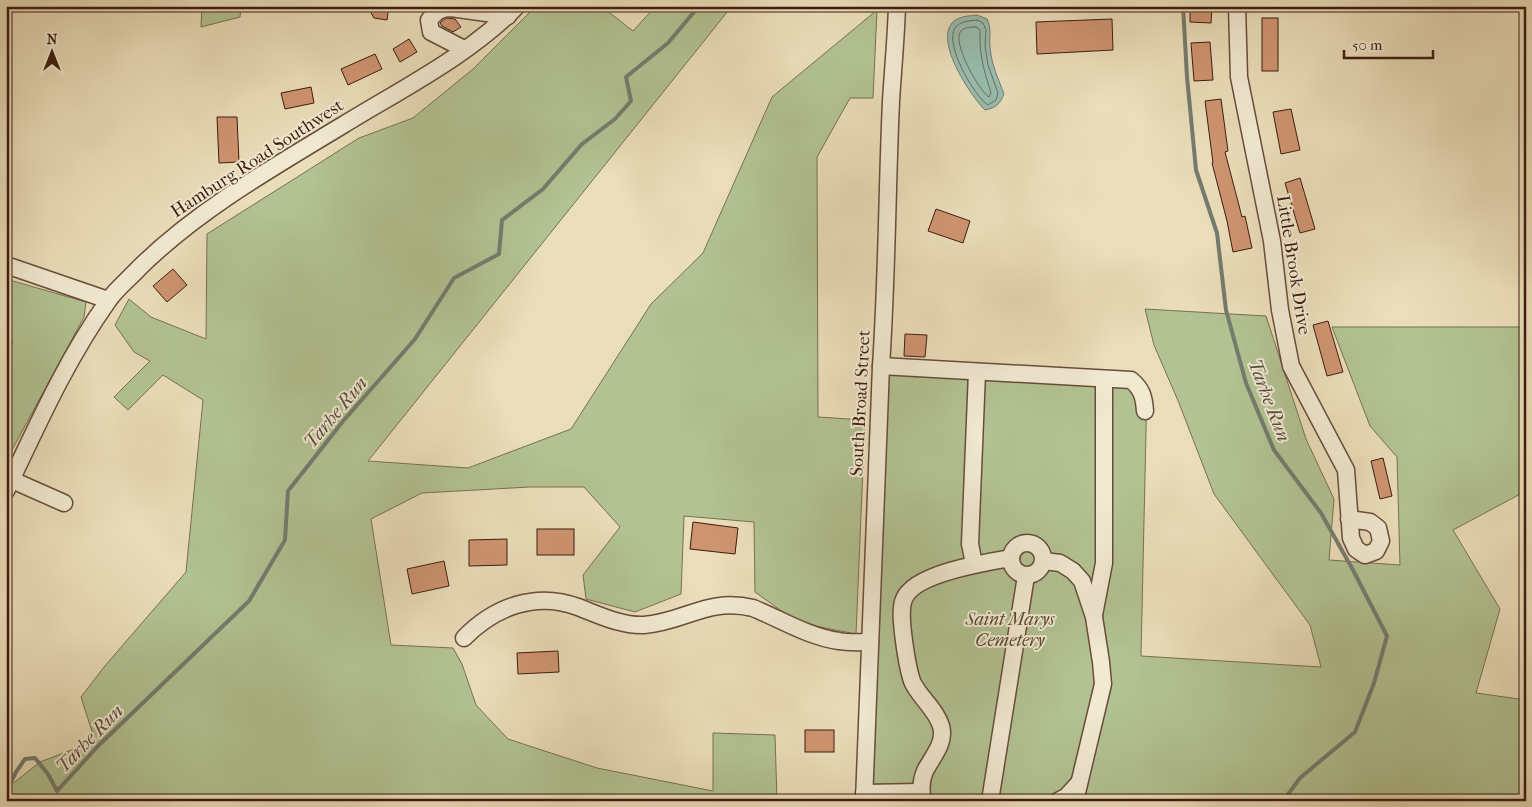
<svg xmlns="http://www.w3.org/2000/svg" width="1532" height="807" font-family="'IM FELL French Canon',serif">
<rect width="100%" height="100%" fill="#eaddb9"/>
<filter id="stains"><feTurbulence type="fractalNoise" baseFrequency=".004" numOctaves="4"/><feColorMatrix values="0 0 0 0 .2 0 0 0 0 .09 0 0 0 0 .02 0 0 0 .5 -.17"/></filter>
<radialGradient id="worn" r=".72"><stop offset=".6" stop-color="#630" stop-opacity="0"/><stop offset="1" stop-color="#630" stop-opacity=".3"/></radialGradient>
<!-- green -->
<g fill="#b2c292" stroke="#787051">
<polygon points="202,6 241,6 240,17 201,27"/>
<polygon points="536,6 601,6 633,31 656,6 732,6 368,461 468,468 571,429 651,304 703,253 772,97 877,10 873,98 850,98 817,157 818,417 865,420 856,634 805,624 780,610 755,592 754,522 684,516 681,594 635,612 586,599 583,575 620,527 584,487 530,487 422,493 371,519 391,645 453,648 462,664 476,705 508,739 597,768 713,791 713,733 775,735 777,801 6,801 6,789 40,762 95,741 81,697 104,667 186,572 203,400 163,375 128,410 114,397 150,361 134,352 115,325 129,299 151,317 206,339 207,234 359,138 413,118 473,69"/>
<polygon points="6,279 86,302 84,317 6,461 6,368 13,341 6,340"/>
<polygon points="1145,309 1266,316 1306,439 1334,499 1329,560 1400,565 1397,457 1370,426 1332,327 1526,327 1526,491 1453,530 1500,609 1476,693 1526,700 1526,801 872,801 889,374 1147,386 1141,656 1321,667 1310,625 1214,494 1179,403 1154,345"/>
</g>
<!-- water -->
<path fill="#98bcae" stroke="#747c6f" d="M977 15 987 19C992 30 989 35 990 47 991 63 998 78 1004 94 1000 104 996 108 985 110 971 96 935 43 952 23 958 16 969 16 977 15Z"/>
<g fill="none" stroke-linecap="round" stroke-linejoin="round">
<!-- shore -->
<g stroke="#6a6c5f" stroke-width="1">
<path d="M977 20 983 23 986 30 985 46 988 65 998 93 996 100 988 105C974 96 944 44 955 28 960 21 969 21 977 20Z"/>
<path d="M976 27 980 30C979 55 984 70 991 93L989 97C979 91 951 41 961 31 964 27 971 27 976 27Z"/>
</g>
<!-- stream -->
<g stroke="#747c6f" stroke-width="4">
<polyline points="1183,6 1187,77 1196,170 1217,233 1226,310 1246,383 1274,450 1321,513 1353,570 1387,636 1374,683 1355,732 1300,778 1283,801"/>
<polyline points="6,792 16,772 25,759 35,758 48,774 57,791 98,746 249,601 285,540 288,491 344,420 415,339 454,278 499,254 502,220 543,189 582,144 615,119 631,101 626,77 668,43 699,6"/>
</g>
</g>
<!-- building -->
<g fill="#ce9470" stroke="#3d1d10">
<polygon points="367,6 389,6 387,20 374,18"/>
<polygon points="1190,6 1212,6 1211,23 1190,22"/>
<polygon points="446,18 455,19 461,27 453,32 442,26 440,23"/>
<rect x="1262" y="18" width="16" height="53"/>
<polygon points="1112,19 1113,50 1037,54 1036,22"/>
<polygon points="409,39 417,52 400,62 393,49"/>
<polygon points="1210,42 1213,80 1194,81 1191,43"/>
<polygon points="375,54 382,69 348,85 341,69"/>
<polygon points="311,87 314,103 285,109 281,93"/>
<polygon points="1221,99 1228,151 1225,152 1242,217 1245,216 1252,248 1233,252 1227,221 1212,163 1213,163 1205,101"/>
<polygon points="1291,109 1300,150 1281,154 1273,112"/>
<polygon points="217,117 237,117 239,162 219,163"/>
<polygon points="1300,178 1315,229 1300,233 1285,183"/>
<polygon points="936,209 970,221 963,243 928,231"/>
<polygon points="173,269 187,285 167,302 153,286"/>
<polygon points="1328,321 1343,372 1327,376 1313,325"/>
<polygon points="905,334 927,335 925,357 904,356"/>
<polygon points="1383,458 1392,496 1380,499 1371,461"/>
<polygon points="693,522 738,528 735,554 690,549"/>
<rect x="537" y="529" width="37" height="26"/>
<polygon points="507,539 507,565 469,566 469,540"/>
<polygon points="444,561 449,586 412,594 407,569"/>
<polygon points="558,651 559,672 518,674 517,653"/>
<rect x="805" y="730" width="29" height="22"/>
</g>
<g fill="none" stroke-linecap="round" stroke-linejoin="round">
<defs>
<g id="minor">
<polyline points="1237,6 1239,77 1272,241 1280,310 1291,366 1346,470 1351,538 1356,549 1365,555 1376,551 1381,541 1378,528 1370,522 1349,519"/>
<path d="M464 49 431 32 429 20C436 12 440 8 451 8L508 16"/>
<polyline points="6,265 108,300"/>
<path d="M881 366 1131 380C1142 389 1144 397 1145 411"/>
<polyline points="12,480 64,503"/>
<path d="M6 491C37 426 66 360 108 301 116 289 129 279 139 268 198 210 272 168 343 125 400 90 471 54 517 6"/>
<circle cx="1027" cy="559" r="16"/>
<polyline points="1044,561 1060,563 1073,571 1082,581 1094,617 1101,662 1103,684 1075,801"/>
<polyline points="974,564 970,544 977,372"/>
<polyline points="1094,615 1104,563 1104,379"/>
<path d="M464 638C494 607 536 591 578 607 599 615 621 626 644 625 685 622 708 597 753 608 780 619 809 637 839 641 849 643 860 642 870 642"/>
<polyline points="864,793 921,792"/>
<path d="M864 801 881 366C887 278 887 189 891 101 893 69 896 38 897 6"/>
<path d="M923 801C921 792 921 780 925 771 932 757 946 743 941 726 936 709 918 696 912 681 907 666 905 649 903 633 902 622 900 609 904 599 914 573 987 562 1011 558"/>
<polyline points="990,801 1026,576"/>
<polyline points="1058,801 1066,797 1079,783"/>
</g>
</defs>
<!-- minor casing -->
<use href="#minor" stroke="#684d3a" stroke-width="19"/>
<!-- minor -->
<use href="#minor" stroke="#f1e9d2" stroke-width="16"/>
</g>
<g text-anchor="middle" stroke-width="4" stroke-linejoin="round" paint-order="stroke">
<!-- street labels -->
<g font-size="18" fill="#3d1d10" stroke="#f1e9d2">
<text transform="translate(257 158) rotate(-33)" y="6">Hamburg Road Southwest</text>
<text transform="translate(1294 265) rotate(81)" y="6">Little Brook Drive</text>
<text transform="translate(860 403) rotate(-87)" y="6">South Broad Street</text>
</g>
<!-- park labels -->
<g font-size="18" font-style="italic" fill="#5a4630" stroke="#f1e9d2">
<text x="1010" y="625">Saint Marys<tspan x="1010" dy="21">Cemetery</tspan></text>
</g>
<!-- water labels -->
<g font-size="19" font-style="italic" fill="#584d3f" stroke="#f1e9d2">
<text transform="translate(1270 400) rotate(69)" y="7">Tarhe Run</text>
<text transform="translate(335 412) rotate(-50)" y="7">Tarhe Run</text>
<text transform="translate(89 738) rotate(-46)" y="7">Tarhe Run</text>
</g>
</g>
<!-- margin -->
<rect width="1532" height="807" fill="none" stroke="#eaddb9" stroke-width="25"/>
<rect x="8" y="8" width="1517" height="792" fill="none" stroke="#3d1d10" stroke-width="2.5"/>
<rect x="12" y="12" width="1507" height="782" fill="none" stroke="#3d1d10"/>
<!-- north arrow -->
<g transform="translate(52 52)" stroke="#f1e9d2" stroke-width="4" paint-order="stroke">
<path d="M0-4L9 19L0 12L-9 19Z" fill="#3d1d10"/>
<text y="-8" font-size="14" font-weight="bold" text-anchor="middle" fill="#3d1d10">N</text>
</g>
<!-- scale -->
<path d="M1344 50v8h89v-8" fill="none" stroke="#3d1d10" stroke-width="2.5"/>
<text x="1352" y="50" font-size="15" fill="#3d1d10" stroke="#f1e9d2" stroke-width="4" paint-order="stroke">50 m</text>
<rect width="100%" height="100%" filter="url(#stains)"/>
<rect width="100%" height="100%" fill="url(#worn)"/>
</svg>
